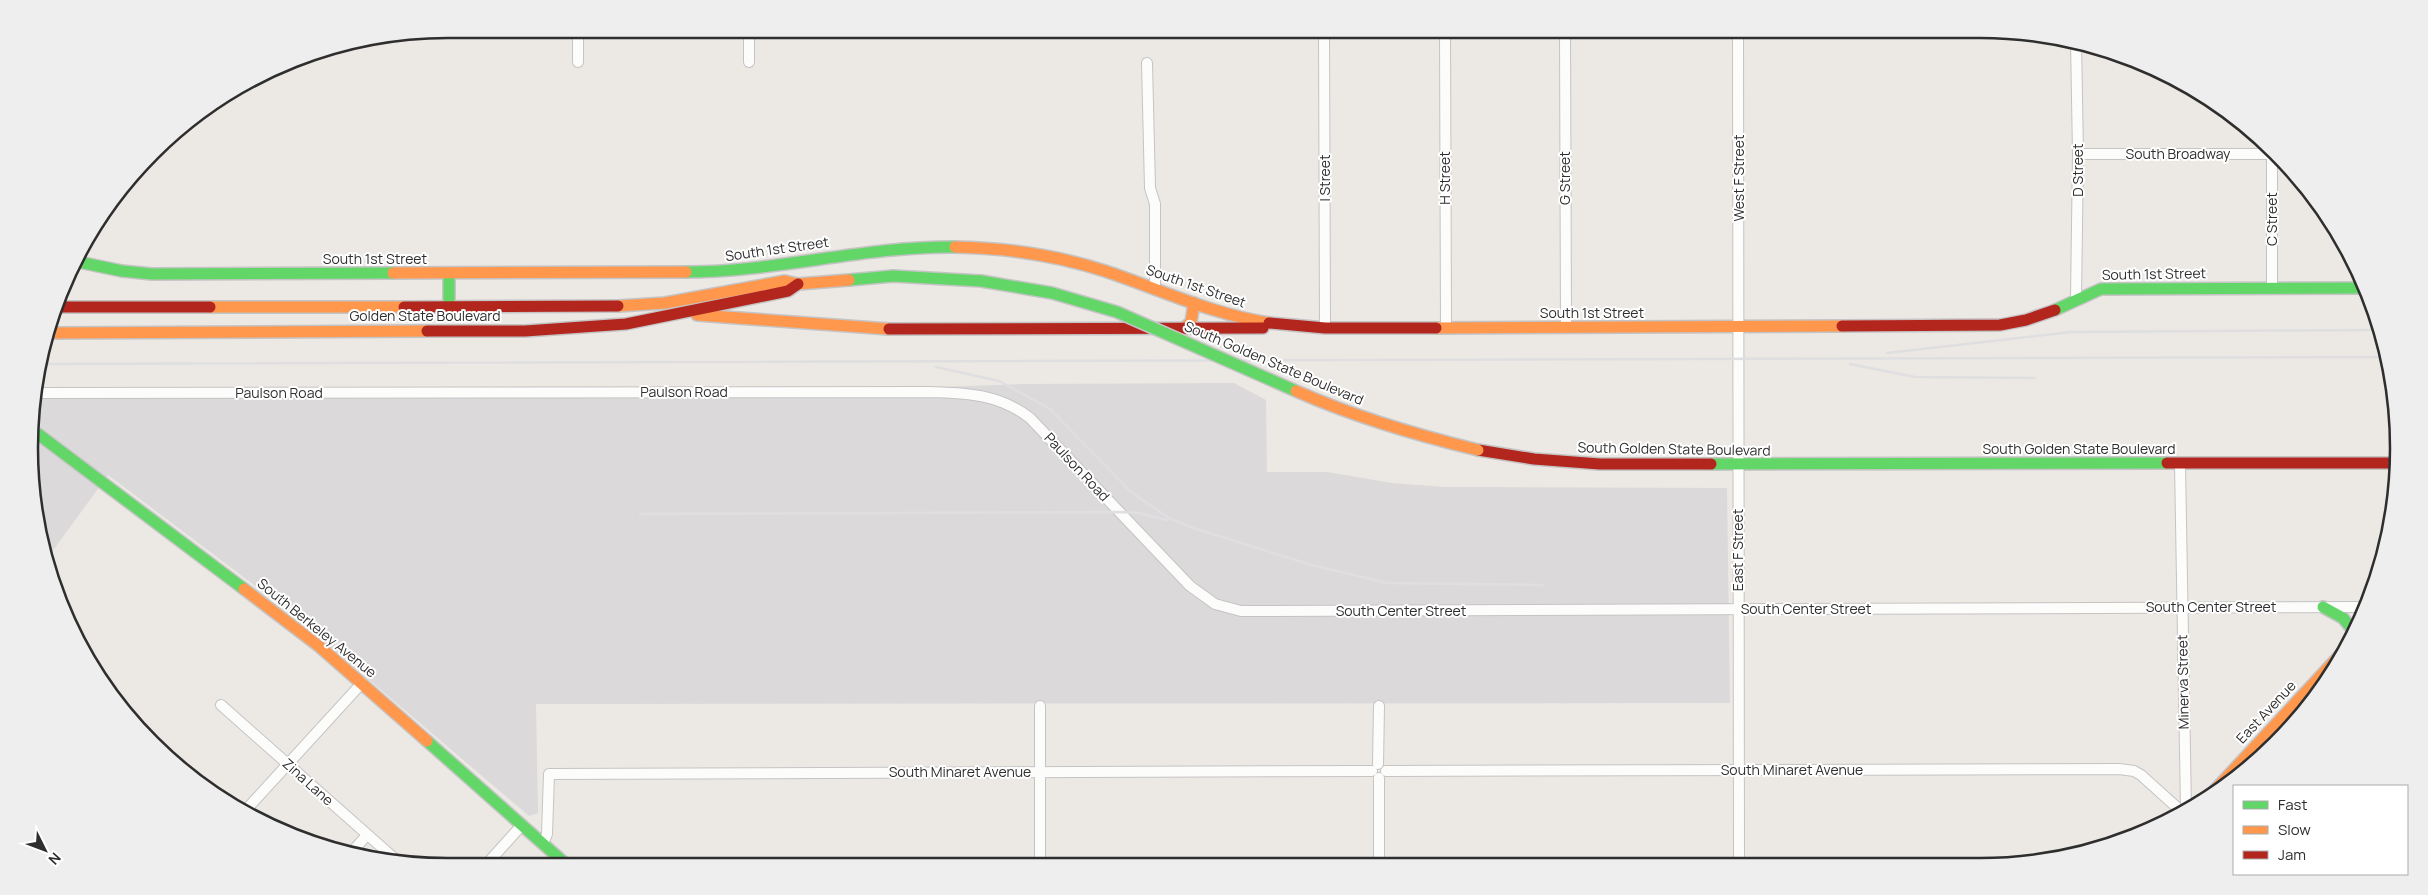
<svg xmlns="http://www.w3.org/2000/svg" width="2428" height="895" font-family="Manrope,sans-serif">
<rect width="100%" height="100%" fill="#ece8e4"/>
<!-- industrial -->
<polygon fill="#dcd9db" points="1234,383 1266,400 1267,472 1327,472 1392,483 1445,487 1727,488 1730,703 536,704 538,813 529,816 286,609 108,475 46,560 37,529 33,397 673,396 1026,384"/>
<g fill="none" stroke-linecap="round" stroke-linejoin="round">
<defs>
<g id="street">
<polyline points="578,29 578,62"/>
<polyline points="1324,29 1325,328"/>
<polyline points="1445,29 1446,328"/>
<polyline points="1565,29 1566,327"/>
<polyline points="1738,29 1739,863"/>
<polyline points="749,62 749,29"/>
<polyline points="1147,63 1150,188 1155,204 1155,288"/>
<polyline points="2272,150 2272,288"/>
<polyline points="2078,154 2277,154"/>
<polyline points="2076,299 2078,154 2076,41"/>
<path d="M32 393 929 392C967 393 999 394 1030 418L1190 586 1215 604 1241 611 2362 607"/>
<polyline points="2180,464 2186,810"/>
<polyline points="221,705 395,859"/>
<polyline points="2242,760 2259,760"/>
<polyline points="1378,764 1379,706"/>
<polyline points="1386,771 2119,769 2134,771 2141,775 2182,812"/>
<polyline points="1379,778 1379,864"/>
<polyline points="244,812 362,683"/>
<polyline points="543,844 547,834 549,774 1372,771"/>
<polyline points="351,853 367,835"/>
<polyline points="1040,865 1040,706"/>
<polyline points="485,866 522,825"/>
</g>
<g id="fast">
<polyline points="74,261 122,271 152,274 393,273"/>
<path d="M686 272C776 272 864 246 955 247"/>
<polyline points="449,274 449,308"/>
<polyline points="849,280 893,276 981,281"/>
<polyline points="2055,310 2101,289 2366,288"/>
<polyline points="34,431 244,589"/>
<polyline points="1711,464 2167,463"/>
<polyline points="2323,607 2343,618 2352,629"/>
<polyline points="427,741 568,866"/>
</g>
<g id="slow">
<path d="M955 247C1006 248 1056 255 1105 271 1159 289 1211 314 1269 323"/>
<polyline points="393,273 686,272"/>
<polyline points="618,306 665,303 785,281 798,284 849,280"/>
<polyline points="210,307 404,307"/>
<polyline points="697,315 889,329"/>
<polyline points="1436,328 1842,326"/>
<polyline points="1182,330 1191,322 1194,303"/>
<polyline points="46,333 427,331"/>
<polyline points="244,589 320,647 427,741"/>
<polyline points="2214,791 2341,654"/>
</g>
<g id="jam">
<polyline points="54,307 210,307"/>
<polyline points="404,307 618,306"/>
<polyline points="1269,323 1325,328 1436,328"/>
<polyline points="1842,326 2000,325 2026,320 2055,310"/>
<polyline points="889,329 1263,328"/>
<polyline points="427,331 525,331 626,324 788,291 798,284"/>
<polyline points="1478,450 1534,459 1600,464 1711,464"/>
<polyline points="2167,463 2398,463"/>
</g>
</defs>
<!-- street casing -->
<use href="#street" stroke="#c5c4c5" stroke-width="12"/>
<!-- fast casing -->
<use href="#fast" stroke="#c5c4c5" stroke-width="14"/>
<!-- slow casing -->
<use href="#slow" stroke="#c5c4c5" stroke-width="14"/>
<!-- jam casing -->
<use href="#jam" stroke="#c5c4c5" stroke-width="14"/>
<!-- street -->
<use href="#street" stroke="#fcfcfb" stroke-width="10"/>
<!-- fast -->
<use href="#fast" stroke="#63d668" stroke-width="11"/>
<!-- slow -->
<use href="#slow" stroke="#ff974d" stroke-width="11"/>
<!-- jam -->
<use href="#jam" stroke="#b3261e" stroke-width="11"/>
<!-- rail -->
<g stroke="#dfdfe1" stroke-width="2.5">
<polyline points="1887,353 2071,332 2381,330"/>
<polyline points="39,364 2387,357"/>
<polyline points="1850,364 1915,377 2035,378"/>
<polyline points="936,367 999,381 1050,409 1131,492 1169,518 1193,528 1312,565 1387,583 1544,585"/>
<polyline points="640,514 1120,512 1139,513 1167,520"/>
</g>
<defs>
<polyline id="fast-bridge" points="981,281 1052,293 1117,312 1296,391"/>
<path id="slow-bridge" d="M1296 391C1355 417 1416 435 1478 450"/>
</defs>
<!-- fast-bridge casing -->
<use href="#fast-bridge" stroke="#c5c4c5" stroke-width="14" stroke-linecap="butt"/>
<!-- slow-bridge casing -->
<use href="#slow-bridge" stroke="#c5c4c5" stroke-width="14" stroke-linecap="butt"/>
<!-- fast-bridge -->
<use href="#fast-bridge" stroke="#63d668" stroke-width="11"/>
<!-- slow-bridge -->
<use href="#slow-bridge" stroke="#ff974d" stroke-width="11"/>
</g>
<g text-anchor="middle" stroke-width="4" stroke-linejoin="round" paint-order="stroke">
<!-- street labels -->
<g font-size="14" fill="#2e2e2e" stroke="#fff">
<text x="2178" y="159">South Broadway</text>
<text transform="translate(2078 170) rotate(-90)" y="5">D Street</text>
<text transform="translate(1325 178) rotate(-90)" y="5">I Street</text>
<text transform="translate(1445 178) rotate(-90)" y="5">H Street</text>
<text transform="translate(1565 178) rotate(-90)" y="5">G Street</text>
<text transform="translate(1739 178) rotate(-90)" y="5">West F Street</text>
<text transform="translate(2272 219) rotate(-90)" y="5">C Street</text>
<text transform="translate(777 249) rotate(-8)" y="5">South 1st Street</text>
<text x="375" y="264">South 1st Street</text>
<text transform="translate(2154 274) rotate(-1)" y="5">South 1st Street</text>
<text transform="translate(1196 286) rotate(19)" y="5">South 1st Street</text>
<text x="1592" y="318">South 1st Street</text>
<text x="425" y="321">Golden State Boulevard</text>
<text transform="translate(1274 363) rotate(23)" y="5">South Golden State Boulevard</text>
<text x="684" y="397">Paulson Road</text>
<text x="279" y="398">Paulson Road</text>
<text transform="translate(1674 449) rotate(1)" y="5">South Golden State Boulevard</text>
<text x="2079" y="454">South Golden State Boulevard</text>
<text transform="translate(1077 467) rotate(47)" y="5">Paulson Road</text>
<text transform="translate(1738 550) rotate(-90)" y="5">East F Street</text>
<text x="2211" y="612">South Center Street</text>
<text x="1806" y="614">South Center Street</text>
<text x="1401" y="616">South Center Street</text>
<text transform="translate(317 628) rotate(39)" y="5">South Berkeley Avenue</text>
<text transform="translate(2183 682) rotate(-91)" y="5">Minerva Street</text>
<text transform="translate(2266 712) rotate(-47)" y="5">East Avenue</text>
<text x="1792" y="775">South Minaret Avenue</text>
<text x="960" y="777">South Minaret Avenue</text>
<text transform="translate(308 782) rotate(42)" y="5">Zina Lane</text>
</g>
</g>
<!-- crop -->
<path d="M0 0H2428V895H0ZM448 38H1980A410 410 0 0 1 2390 448V448A410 410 0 0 1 1980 858H448A410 410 0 0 1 38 448V448A410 410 0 0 1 448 38Z" fill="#eee" fill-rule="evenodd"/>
<path fill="none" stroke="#2e2e2e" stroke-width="2.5" d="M448 38H1980A410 410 0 0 1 2390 448V448A410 410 0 0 1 1980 858H448A410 410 0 0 1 38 448V448A410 410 0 0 1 448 38Z"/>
<!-- legend -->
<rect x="2233" y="785" width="175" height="90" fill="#ffffff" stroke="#ababab"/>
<rect x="2243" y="801" width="25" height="8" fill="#63d668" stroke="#ababab"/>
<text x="2278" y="810" font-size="15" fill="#2e2e2e">Fast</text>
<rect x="2243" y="826" width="25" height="8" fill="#ff974d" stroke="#ababab"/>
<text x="2278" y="835" font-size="15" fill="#2e2e2e">Slow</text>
<rect x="2243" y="851" width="25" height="8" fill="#b3261e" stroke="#ababab"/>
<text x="2278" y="860" font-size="15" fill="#2e2e2e">Jam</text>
<!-- north arrow -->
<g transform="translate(45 850) rotate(132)" stroke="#ffffff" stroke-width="4" paint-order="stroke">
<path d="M0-4L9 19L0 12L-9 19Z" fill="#2e2e2e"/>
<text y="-8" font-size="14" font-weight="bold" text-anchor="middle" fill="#2e2e2e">N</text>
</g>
</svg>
